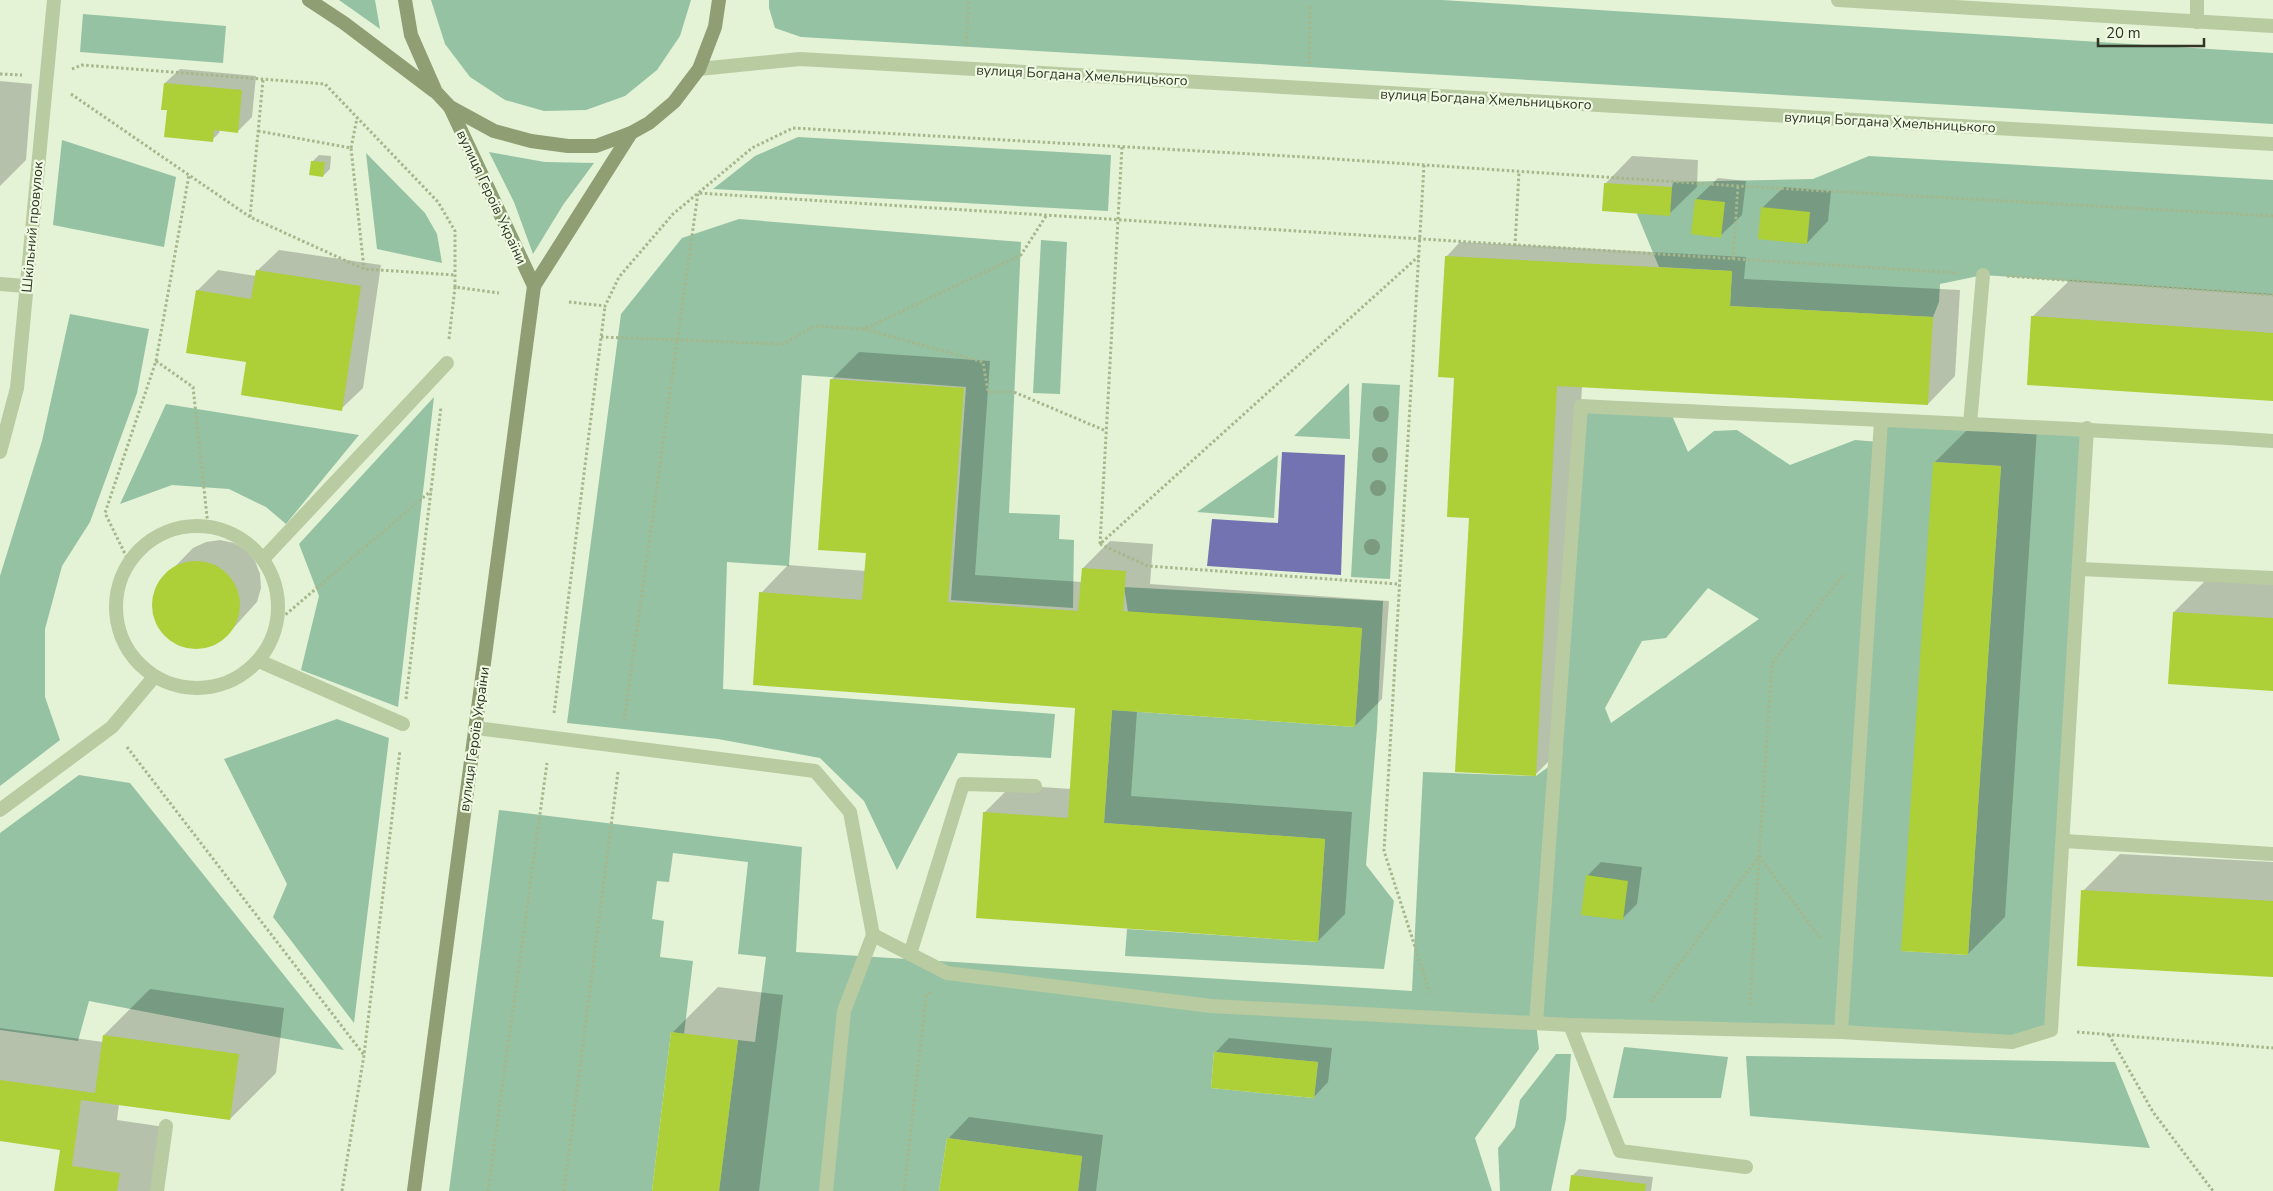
<svg xmlns="http://www.w3.org/2000/svg" width="2273" height="1191" font-family="'Nunito Sans',sans-serif">
<rect width="100%" height="100%" fill="#e4f2d6"/>
<!-- green -->
<g fill="#95c2a3" fill-rule="evenodd">
<polygon points="338,0 375,0 380,29 339,0"/>
<polygon points="431,0 691,0 680,36 657,70 625,96 586,110 544,111 505,100 470,77 445,44"/>
<polygon points="769,0 1442,0 2273,53 2273,124 801,37 775,28 769,8"/>
<polygon points="83,14 226,26 223,63 80,52"/>
<polygon points="798,137 1111,155 1108,211 713,189 755,156"/>
<polygon points="62,140 176,177 164,247 53,225"/>
<polygon points="489,152 545,162 594,163 563,205 533,254 514,202"/>
<polygon points="366,153 425,213 437,234 442,263 377,249"/>
<polygon points="1869,156 2273,180 2273,295 1983,275 1940,284 1939,302 1933,317 1730,306 1732,271 1659,267 1637,214 1672,187 1673,182 1813,179"/>
<polygon points="739,219 1021,242 1009,513 1060,515 1059,539 1074,540 1073,608 951,600 966,387 802,375 789,566 727,562 723,689 1055,714 1051,758 958,753 897,870 864,801 820,758 718,739 567,723 621,314 682,238"/>
<polygon points="1041,240 1067,242 1060,394 1033,393"/>
<polygon points="70,314 149,329 137,393 90,522 62,566 45,629 45,697 60,740 0,786 0,576 42,441"/>
<polygon points="1349,383 1350,439 1294,436"/>
<polygon points="1362,383 1400,385 1390,579 1351,577"/>
<polygon points="434,397 398,707 301,670 319,596 299,544"/>
<polygon points="166,404 359,435 286,524 266,507 229,489 172,485 120,504"/>
<path d="M1581 406 1670 411 1688 452 1714 431 1737 430 1790 465 1855 440 1879 442 1881 421 2087 428 2051 1030 2012 1042 1536 1023 1539 1049 1475 1138 1492 1191H1078L1082 1156 947 1138 939 1191H719L738 1040 755 1042 766 957 738 954 748 862 673 853 669 882 657 881 652 919 664 921 660 957 693 961 684 1034 671 1032 652 1191H449L499 810 802 847 796 952 1412 991 1423 772 1536 776 1555 762ZM1934 462 2001 466 1968 955 1902 951ZM1708 588 1759 619 1611 723 1605 708 1642 641 1666 638ZM1214 1052 1318 1062 1314 1098 1211 1088Z"/>
<polygon points="1278,455 1274,518 1197,512"/>
<polygon points="1124,587 1383,601 1377,728 1366,865 1394,901 1384,969 1125,956 1127,929 1318,942 1325,839 1104,823 1112,710 1355,727 1362,628 1128,612"/>
<polygon points="337,719 389,738 354,1023 273,917 287,884 224,759"/>
<polygon points="79,775 130,783 344,1050 89,1001 78,1041 0,1030 0,833"/>
<polygon points="1624,1047 1728,1057 1721,1098 1613,1098"/>
<polygon points="1556,1054 1571,1054 1566,1119 1551,1191 1500,1191 1498,1148 1515,1127 1520,1100"/>
<polygon points="1746,1056 2115,1062 2150,1148 1750,1116"/>
</g>
<!-- water -->
<polygon fill="#7473b1" points="1282,452 1345,455 1341,575 1207,566 1212,519 1278,523"/>
<!-- shadow -->
<g fill="#0003">
<polygon points="180,69 256,76 252,117 238,131 220,129 219,133 212,140 168,110 165,83"/>
<polygon points="0,81 32,84 26,160 0,186"/>
<polygon points="319,155 331,156 330,169 323,176 312,162"/>
<polygon points="1632,156 1698,160 1697,187 1669,214 1605,184"/>
<polygon points="1718,178 1746,181 1742,215 1720,236 1696,199"/>
<polygon points="1784,187 1831,191 1828,221 1807,243 1762,208"/>
<polygon points="1460,242 1746,257 1744,279 1960,290 1955,376 1928,404 1582,386 1563,747 1536,774 1470,514 1446,257"/>
<polygon points="279,250 381,265 363,388 341,409 248,361 197,291 218,270 256,276 257,271"/>
<polygon points="2070,280 2273,294 2273,400 2032,317"/>
<polygon points="859,352 990,361 975,575 1082,582 1083,568 1110,541 1153,544 1150,584 1389,601 1382,699 1355,726 1137,711 1131,796 1352,812 1345,914 1318,941 984,813 1012,785 1071,789 1076,707 761,593 788,565 866,571 867,552 831,380"/>
<polygon points="1972,425 2037,429 2005,917 1968,954 1935,462"/>
<polygon points="220,540 234,543 246,550 255,561 260,574 261,588 257,602 227,635 215,643 202,648 188,647 175,642 164,633 157,621 154,607 156,593 161,581 193,548 206,542"/>
<polygon points="2211,575 2273,579 2273,689 2174,612"/>
<polygon points="2120,854 2273,862 2273,975 2083,891"/>
<polygon points="1601,862 1642,867 1637,904 1623,918 1587,876"/>
<polygon points="718,987 783,995 759,1191 653,1191 672,1033"/>
<polygon points="150,989 284,1008 276,1073 230,1119 119,1104 117,1120 165,1127 156,1191 55,1191 61,1148 0,1140 0,1028 103,1042 104,1035"/>
<polygon points="1229,1038 1332,1048 1328,1082 1314,1097 1215,1053"/>
<polygon points="969,1117 1103,1135 1096,1191 940,1191 948,1139"/>
<polygon points="1579,1169 1653,1177 1651,1191 1570,1191 1572,1176"/>
</g>
<!-- building -->
<g fill="#adcf37">
<polygon points="164,83 242,90 238,133 214,130 213,142 164,137 167,110 161,110"/>
<polygon points="311,161 325,162 323,177 309,175"/>
<polygon points="1604,183 1672,187 1670,216 1602,211"/>
<polygon points="1695,199 1725,202 1721,238 1691,234"/>
<polygon points="1761,207 1810,212 1807,244 1758,239"/>
<polygon points="1445,256 1732,271 1730,306 1933,317 1928,405 1557,386 1536,776 1455,772 1469,518 1447,517 1454,378 1438,377"/>
<polygon points="256,270 361,286 342,411 241,395 246,362 186,353 196,290 251,299"/>
<polygon points="2031,316 2273,333 2273,401 2027,385"/>
<polygon points="830,379 964,388 948,602 1078,611 1082,568 1126,571 1123,611 1362,628 1355,727 1112,710 1104,823 1325,839 1318,942 976,918 983,812 1068,818 1075,708 753,685 759,592 862,600 866,553 818,550"/>
<polygon points="1933,462 2001,466 1968,955 1901,951"/>
<circle cx="196" cy="605" r="44"/>
<polygon points="2173,612 2273,618 2273,691 2168,684"/>
<polygon points="1586,875 1628,881 1623,920 1581,915"/>
<polygon points="2081,890 2273,901 2273,977 2077,966"/>
<polygon points="671,1032 738,1040 719,1191 652,1191"/>
<polygon points="103,1035 239,1054 230,1120 81,1100 72,1166 120,1173 117,1191 54,1191 60,1150 0,1141 0,1080 95,1093"/>
<polygon points="1214,1052 1318,1062 1314,1098 1211,1088"/>
<polygon points="947,1138 1082,1156 1078,1191 939,1191"/>
<polygon points="1571,1175 1646,1184 1645,1191 1569,1191"/>
</g>
<g fill="none" stroke-linecap="round" stroke-linejoin="round">
<!-- path -->
<g stroke="#a5b78b" stroke-width="3" stroke-dasharray="2.5 2.5" stroke-linecap="butt">
<polyline points="966,44 969,0"/>
<polyline points="1309,64 1310,4"/>
<polyline points="72,69 82,65 325,84 438,202 455,231 455,287 499,293"/>
<polyline points="0,74 22,75"/>
<polyline points="263,80 250,217 364,269 455,275"/>
<polyline points="71,94 250,217"/>
<polyline points="258,131 351,148 364,269"/>
<polyline points="1122,147 1100,544 1419,256"/>
<polyline points="351,148 357,118"/>
<polyline points="1424,165 1384,851 1430,993"/>
<polyline points="1046,216 1021,255 864,329 983,362 988,392 1014,392 1106,431"/>
<polyline points="1515,246 1519,172"/>
<polyline points="1733,259 1738,186"/>
<polyline points="2007,276 2273,295"/>
<polyline points="569,302 605,306 619,277 673,214 752,148 793,128 1305,157 1738,186 2273,216"/>
<polyline points="601,337 783,344 815,326 864,329"/>
<polyline points="449,339 455,287"/>
<polyline points="156,361 193,387 208,526"/>
<polyline points="1100,544 1148,566 1398,584"/>
<polyline points="129,562 105,513 156,361 189,175"/>
<polyline points="278,621 431,491"/>
<polyline points="406,699 441,407"/>
<polyline points="554,713 605,306"/>
<polyline points="624,721 698,193 1958,273"/>
<polyline points="127,747 364,1055"/>
<polyline points="1759,856 1821,939"/>
<polyline points="1651,1002 1759,856 1772,663 1845,573"/>
<polyline points="1750,1005 1759,856"/>
<polyline points="2077,1032 2273,1048"/>
<polyline points="2109,1035 2153,1112 2213,1191"/>
<polyline points="342,1191 364,1055 400,750"/>
<polyline points="488,1191 547,763"/>
<polyline points="564,1191 618,772"/>
<polyline points="904,1191 926,996 930,992"/>
</g>
<!-- service -->
<g stroke="#b9cba1" stroke-width="14">
<polyline points="0,284 26,286"/>
<polyline points="1970,424 1983,275"/>
<polyline points="2080,569 2273,578"/>
<polyline points="476,728 815,771 850,812 873,935 844,1011 826,1191"/>
<polyline points="2064,841 2273,854"/>
<polyline points="873,935 947,973 1211,1006 1570,1025 1841,1032 2012,1042 2051,1030 2087,428"/>
<polyline points="910,954 963,784 1035,786"/>
<path d="M1536 1023 1581 406C1812 418 2043 425 2273 441"/>
<polyline points="1570,1025 1620,1151 1746,1167"/>
<polyline points="1841,1032 1881,421"/>
<polyline points="157,1191 166,1126"/>
</g>
<!-- pedestrian -->
<g stroke="#b9cba1" stroke-width="14">
<circle cx="197" cy="607" r="81"/>
<polyline points="263,559 447,363"/>
<polyline points="259,661 403,724"/>
<polyline points="0,810 112,727 154,677"/>
</g>
<!-- minor -->
<g stroke="#b9cba1" stroke-width="14">
<polyline points="2197,22 2197,0"/>
<polyline points="0,452 17,388 54,0"/>
</g>
<!-- tertiary -->
<g stroke="#b9cba1" stroke-width="14">
<polyline points="1838,0 2273,26"/>
<polyline points="699,69 800,59 2273,144"/>
</g>
<!-- secondary -->
<g stroke="#8f9e73" stroke-width="14">
<polyline points="309,0 344,23 434,91"/>
<polyline points="405,0 411,35 436,92 450,107 494,131 531,141 568,146 596,146 631,133 649,123 674,102 699,69 715,27 719,0"/>
<polyline points="450,107 534,286"/>
<polyline points="414,1191 534,286 631,133"/>
</g>
</g>
<!-- trees -->
<g fill="#7c9b7e">
<circle cx="1381" cy="414" r="8"/>
<circle cx="1380" cy="455" r="8"/>
<circle cx="1378" cy="488" r="8"/>
<circle cx="1372" cy="547" r="8"/>
</g>
<g text-anchor="middle" stroke-width="4.5" stroke-linejoin="round" paint-order="stroke">
<!-- street labels -->
<g font-size="14" fill="#303525" stroke="#eefae2">
<text transform="translate(1082 75) rotate(3)" y="5">вулиця Богдана Хмельницького</text>
<text transform="translate(1486 99) rotate(3)" y="5">вулиця Богдана Хмельницького</text>
<text transform="translate(1890 122) rotate(3)" y="5">вулиця Богдана Хмельницького</text>
<text transform="translate(492 197) rotate(65)" y="5">вулиця Героїв України</text>
<text transform="translate(32 227) rotate(-85)" y="5">Шкільний провулок</text>
<text transform="translate(474 739) rotate(-82)" y="5">вулиця Героїв України</text>
</g>
</g>
<!-- scale -->
<path d="M2098 38v8h106v-8" fill="none" stroke="#303525" stroke-width="2.5"/>
<text x="2106" y="38" font-size="15" fill="#303525" stroke="#eefae2" stroke-width="4" paint-order="stroke">20 m</text>
</svg>
